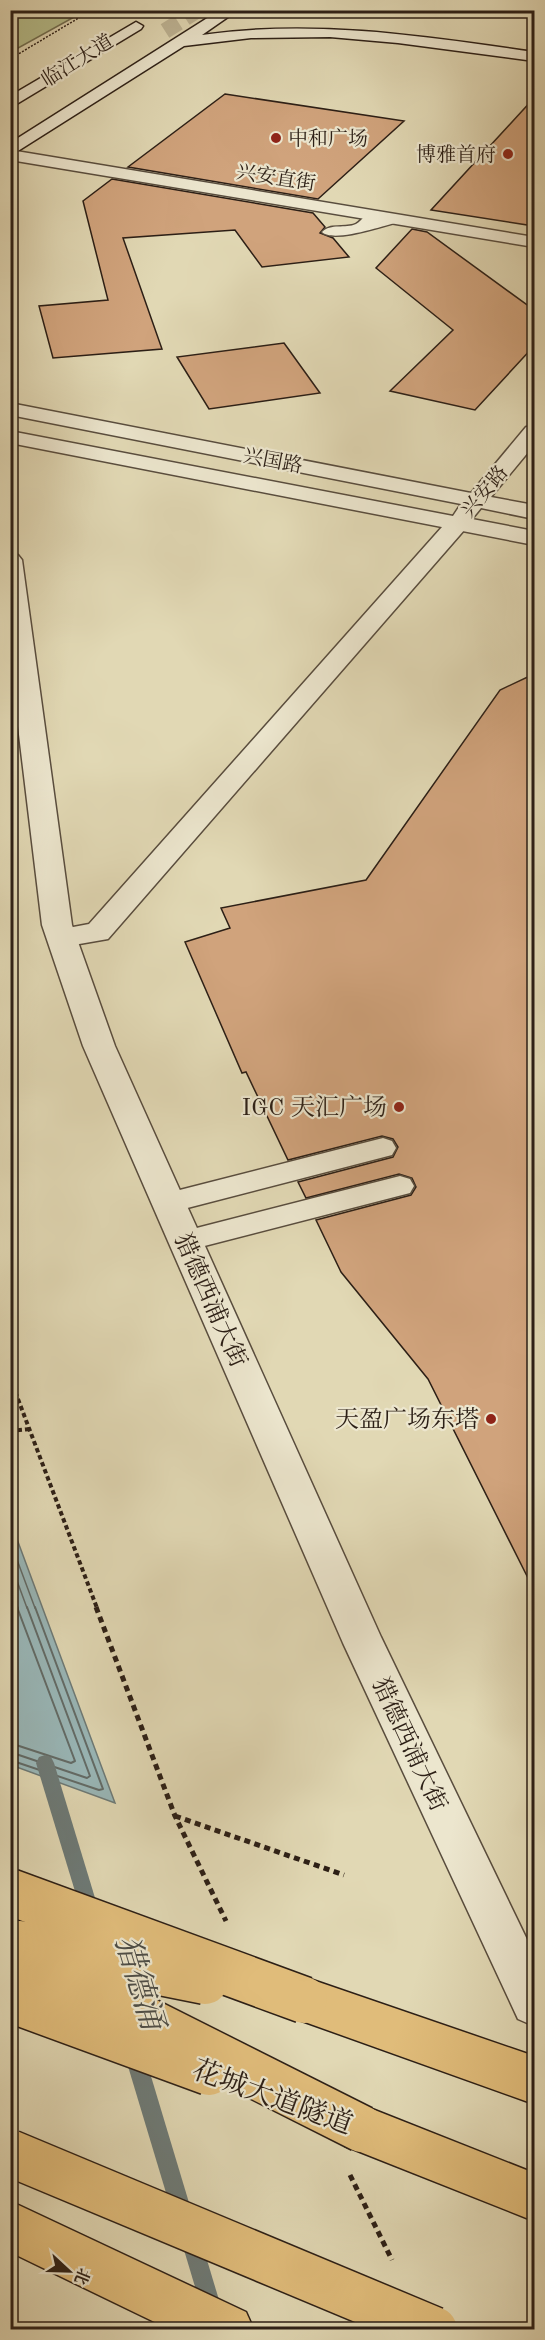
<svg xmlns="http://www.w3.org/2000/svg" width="545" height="2340" font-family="'Old Standard TT','Noto Serif SC',serif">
<rect width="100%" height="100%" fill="#e1d8b4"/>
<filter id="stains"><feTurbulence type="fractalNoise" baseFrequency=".00333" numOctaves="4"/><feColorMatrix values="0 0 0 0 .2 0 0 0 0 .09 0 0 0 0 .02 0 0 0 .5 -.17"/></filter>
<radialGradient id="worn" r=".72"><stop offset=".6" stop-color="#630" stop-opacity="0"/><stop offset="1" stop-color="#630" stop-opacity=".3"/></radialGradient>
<!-- green -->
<polygon fill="#b6be8b" stroke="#716e50" stroke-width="1.5" points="11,10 85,10 85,11 11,52"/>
<!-- water -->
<polygon fill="#99b7b8" stroke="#6d7a77" stroke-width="1.5" points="11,1523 115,1803 11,1765"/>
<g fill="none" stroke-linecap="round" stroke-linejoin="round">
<!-- shore-far1 -->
<g stroke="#626b67" stroke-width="1.5">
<polyline points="10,1541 35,1608"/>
<polyline points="10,1562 27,1608"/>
<polyline points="10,1587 18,1608"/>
</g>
<!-- shore -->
<g stroke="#626b67" stroke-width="2">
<polyline points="10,1743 71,1763 75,1761 17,1607"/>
<polyline points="10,1752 87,1778 90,1776 27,1607"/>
<polyline points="10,1760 99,1790 103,1789 35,1607"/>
</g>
<!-- stream -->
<g fill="#6d7a77" fill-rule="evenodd">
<polygon points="45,1755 51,1757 54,1763 99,1911 96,1917 90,1920 84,1917 81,1911 36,1763 39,1757"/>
<polygon points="134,2043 141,2046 144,2053 193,2216 190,2223 183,2226 176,2223 173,2216 124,2053 127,2046"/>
<polygon points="191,2230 198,2233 201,2240 222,2310 219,2317 212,2320 205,2317 202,2310 181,2240 184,2233"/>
</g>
</g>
<!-- building -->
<g fill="#d0a37c" stroke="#2c1f16" stroke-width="1.5">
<polygon points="225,94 404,121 318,199 128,167"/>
<polygon points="534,98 534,226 431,210"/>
<polygon points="112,179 313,213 325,227 320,233 333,238 349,257 262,267 235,230 123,238 162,349 53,358 39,306 108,300 83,201"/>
<polygon points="412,229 427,232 534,310 534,346 475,410 390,391 453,330 376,268"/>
<polygon points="284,343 320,393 209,409 177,357"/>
<polygon points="534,674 534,1590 428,1379 341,1272 316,1220 411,1195 416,1187 412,1178 399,1174 306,1198 298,1182 393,1157 398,1147 393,1139 382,1136 288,1160 246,1072 242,1073 185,942 230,928 221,908 366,880 500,690"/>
</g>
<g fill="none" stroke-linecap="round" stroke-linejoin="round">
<!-- secondary-tunnel -->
<polyline stroke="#bdb394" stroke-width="16" stroke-dasharray="16 8" stroke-linecap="butt" points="165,31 198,10"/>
<defs>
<g id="service">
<path d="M372 212 377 213 379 216 377 219 393 215 400 219 398 222C383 226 333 243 322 232 331 223 345 229 356 224 363 220 364 214 372 212Z"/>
<polygon points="383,1138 392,1141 396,1148 392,1155 168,1213 158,1210 154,1203 158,1196 168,1193"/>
<polygon points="400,1176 410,1179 414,1186 410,1193 185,1251 175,1248 171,1241 175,1234 185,1231"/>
</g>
<polygon id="pedestrian" points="458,516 466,518 469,523 466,528 108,939 62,947 52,945 47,938 52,931 89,924 450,518"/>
<polygon id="minor" points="10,150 534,237 534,247 10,160"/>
<g id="tertiary">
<polygon points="10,403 471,493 526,427 534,426 534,445 491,497 534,505 534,519 481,508 472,519 534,531 534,545 10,443 10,431 453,516 461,504 10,415"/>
<polygon points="10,553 18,555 22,560 72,925 115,1046 381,1637 534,1954 534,2026 518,2019 343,1643 83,1046 42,925 10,660"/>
</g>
<g id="secondary">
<path d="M220 10H238L202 35C314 19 423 36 534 52V61L398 43 330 37 251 38 184 46 10 156V143Z"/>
<polygon points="136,22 143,26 141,29 10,108 10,96"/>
</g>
<g id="trunk">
<polygon points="304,1977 534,2056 534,2104 288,2016 281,2000 288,1984"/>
<polygon points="362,2105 534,2173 534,2221 345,2146 338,2129 345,2112"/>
<polygon points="10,2201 246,2312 254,2330 171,2330 10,2252"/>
</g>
</defs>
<!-- service casing -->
<use href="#service" stroke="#594d3e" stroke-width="3"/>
<!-- pedestrian casing -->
<use href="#pedestrian" stroke="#594d3e" stroke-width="3"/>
<!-- minor casing -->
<use href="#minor" stroke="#594d3e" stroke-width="3"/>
<!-- tertiary casing -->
<use href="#tertiary" stroke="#594d3e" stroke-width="3"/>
<!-- secondary casing -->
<use href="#secondary" stroke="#2c1f16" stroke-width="3"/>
<!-- trunk casing -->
<use href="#trunk" stroke="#2c1f16" stroke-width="3"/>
<!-- path-far2 -->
<polyline stroke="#2c1f16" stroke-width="1.5" stroke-dasharray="2 1.5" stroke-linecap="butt" points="10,59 92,10"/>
<!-- path-far1 -->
<g stroke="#2c1f16" stroke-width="4" stroke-dasharray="4.5 3" stroke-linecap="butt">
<polyline points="10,1378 97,1608"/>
<polyline points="10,1431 31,1429"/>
</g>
<!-- path -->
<g stroke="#2c1f16" stroke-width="5" stroke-dasharray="6 4.5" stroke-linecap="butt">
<polyline points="96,1607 175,1816 226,1921"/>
<polyline points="175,1816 344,1875"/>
<polyline points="350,2175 392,2260"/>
</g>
<!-- service -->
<use href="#service" fill="#ece6ce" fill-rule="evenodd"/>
<!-- pedestrian -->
<use href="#pedestrian" fill="#ece6ce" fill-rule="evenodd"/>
<!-- minor -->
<use href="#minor" fill="#ece6ce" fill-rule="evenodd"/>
<!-- tertiary -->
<use href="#tertiary" fill="#ece6ce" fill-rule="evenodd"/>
<!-- secondary -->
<use href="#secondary" fill="#ece6ce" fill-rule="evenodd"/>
<!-- trunk -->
<use href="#trunk" fill="#e0bc7a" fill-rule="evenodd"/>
<defs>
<g id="trunk-bridge">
<polyline points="10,1892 304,2000"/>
<polyline points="20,1944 205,1981"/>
<polyline points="10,1952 362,2129"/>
<polyline points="10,1999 209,2072"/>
<polyline points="10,2153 434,2330"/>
</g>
</defs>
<!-- trunk-bridge casing -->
<use href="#trunk-bridge" stroke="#2c1f16" stroke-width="49" stroke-linecap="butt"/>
<!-- trunk-bridge -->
<use href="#trunk-bridge" stroke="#e0bc7a" stroke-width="46"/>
</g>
<!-- markers -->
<g fill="#8f2418" stroke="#ece6ce" stroke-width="2">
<circle cx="276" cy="138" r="6"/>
<circle cx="508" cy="154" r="6"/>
<circle cx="399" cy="1107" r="6"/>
<circle cx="491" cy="1419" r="6"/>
</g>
<g text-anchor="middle" stroke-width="4.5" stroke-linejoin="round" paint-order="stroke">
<!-- far-street labels -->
<g font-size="20" fill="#2c1f16" stroke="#ece6ce">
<text transform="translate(77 60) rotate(-32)" y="7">临江大道</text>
<text transform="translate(276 177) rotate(9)" y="7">兴安直街</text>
<text transform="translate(273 460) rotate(11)" y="7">兴国路</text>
<text transform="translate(484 491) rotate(-50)" y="7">兴安路</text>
</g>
<!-- far-poi labels -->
<g font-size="20" fill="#2c1f16" stroke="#ece6ce" text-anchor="start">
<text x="288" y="145">中和广场</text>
<text x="496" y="161" text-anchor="end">博雅首府</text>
</g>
<!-- poi labels -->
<g font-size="24" fill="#2c1f16" stroke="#ece6ce" text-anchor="end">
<text x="387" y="1115">IGC 天汇广场</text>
<text x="479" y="1427">天盈广场东塔</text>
</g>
<!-- street labels -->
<g font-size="24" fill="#2c1f16" stroke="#ece6ce">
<text transform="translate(211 1300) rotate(66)" y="8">猎德西浦大街</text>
<text transform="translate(410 1744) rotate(65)" y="8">猎德西浦大街</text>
</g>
<!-- near-street labels -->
<g font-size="28" fill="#2c1f16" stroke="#ece6ce">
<text transform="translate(273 2096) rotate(20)" y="10">花城大道隧道</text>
</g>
<!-- near-water labels -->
<g font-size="32" font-style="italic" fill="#4d4d47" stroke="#ece6ce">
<text transform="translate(140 1982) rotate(73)" y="11">猎德涌</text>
</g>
</g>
<!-- margin -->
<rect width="545" height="2340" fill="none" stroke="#e1d8b4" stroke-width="36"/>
<rect x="12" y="12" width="521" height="2316" fill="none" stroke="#2c1f16" stroke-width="3"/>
<rect x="18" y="18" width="509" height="2304" fill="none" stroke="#2c1f16" stroke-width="1.5"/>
<!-- north arrow -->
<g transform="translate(69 2271) rotate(112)" stroke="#ece6ce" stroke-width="4.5" paint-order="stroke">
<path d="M0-4.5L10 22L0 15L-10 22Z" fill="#2c1f16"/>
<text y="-9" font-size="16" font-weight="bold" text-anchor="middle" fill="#2c1f16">北</text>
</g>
<rect width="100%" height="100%" filter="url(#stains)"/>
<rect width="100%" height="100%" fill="url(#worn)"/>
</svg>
